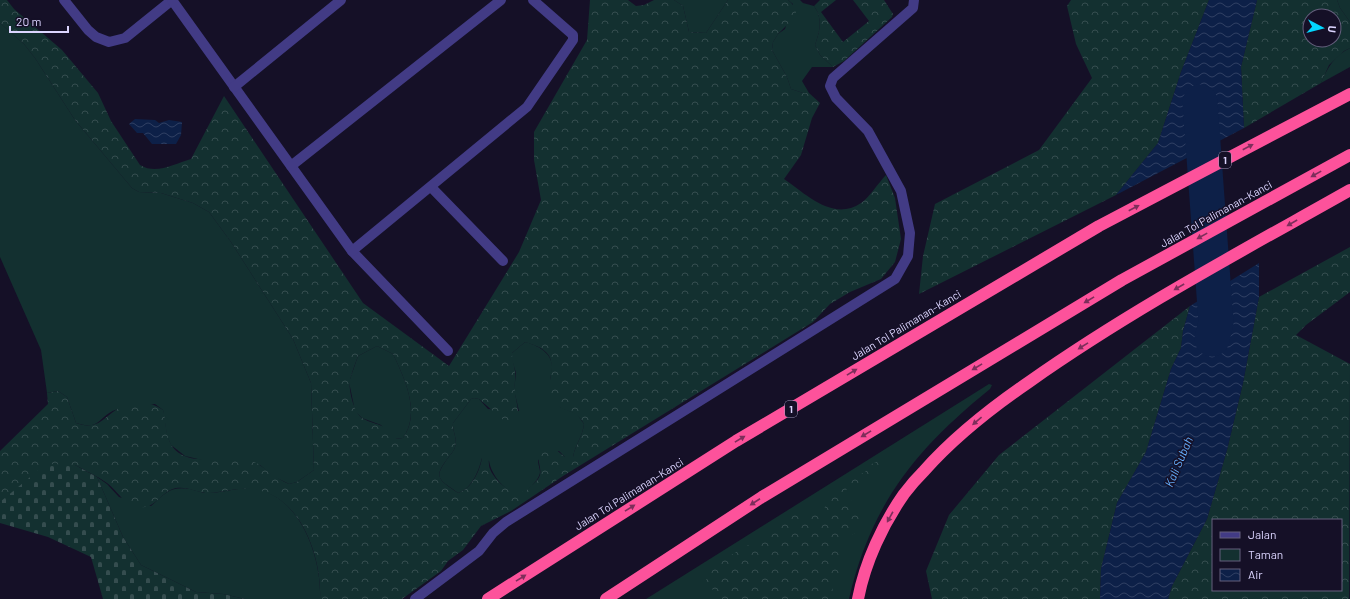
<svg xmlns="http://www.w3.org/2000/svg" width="1350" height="599" font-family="Barlow,sans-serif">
<defs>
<pattern id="forest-crowns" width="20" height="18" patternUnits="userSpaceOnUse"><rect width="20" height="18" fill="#133030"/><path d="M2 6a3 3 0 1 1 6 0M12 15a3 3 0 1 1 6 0" fill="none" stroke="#354d4f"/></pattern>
<pattern id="cemetery-stones" width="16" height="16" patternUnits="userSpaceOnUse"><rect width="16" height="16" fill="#133030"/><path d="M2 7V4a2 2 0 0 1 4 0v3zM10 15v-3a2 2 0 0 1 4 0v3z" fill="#354d4f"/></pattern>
<pattern id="water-waves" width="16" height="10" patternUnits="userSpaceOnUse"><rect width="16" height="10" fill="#0d2048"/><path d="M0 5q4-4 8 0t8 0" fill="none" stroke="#304063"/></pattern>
</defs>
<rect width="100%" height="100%" fill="#151027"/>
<!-- green -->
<g fill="#133030">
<polygon points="674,0 728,0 706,33 689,32 683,6"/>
<path d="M788 0H800L803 3 814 6C823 18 820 31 815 45L820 55 833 67H812L802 81 809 93H803L791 89 787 77 772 50 773 42 778 34 785 29 793 4Z"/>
<polygon points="1337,0 1350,0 1350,22 1340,8"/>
<path d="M0 23 24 44 35 58 75 120 132 188 139 192 161 193 193 203 209 212 231 242 293 339 311 383 314 470 297 482 289 484 273 476 260 465 202 460 185 456 171 445 167 436 163 410 155 404C143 406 127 406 115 410 98 417 100 431 76 423L67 397 58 391 47 393 41 350 0 257Z"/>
<path d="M1350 48V67L1321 83C1327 68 1335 55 1350 48Z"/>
<path d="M525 342C537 345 553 353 552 368 552 372 550 377 550 381 551 389 557 399 560 407L577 414 584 424C583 436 575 445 573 457H565L559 451 538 460C538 464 540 469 540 472 540 479 526 494 519 494 504 492 491 474 489 461L482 458C479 470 472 489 458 493 440 480 432 479 448 458 450 455 454 451 455 447 458 439 452 431 453 423L471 399 474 398 479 399 488 409 519 411 514 390 516 373 512 360V353Z"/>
<path d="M377 346 393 354C405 379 421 413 403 438L395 439 381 425 362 418 355 411 349 382 358 356Z"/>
<path d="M989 384 992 385 990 389C916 449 871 504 849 599H646Z"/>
<path d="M97 477 107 484 119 497 151 506C165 494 169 486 190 489 194 490 200 492 204 493 222 494 239 486 256 489 301 497 322 559 320 599H245L223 594 196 592 141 565 123 537Z"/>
</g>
<!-- forest -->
<g fill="url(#forest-crowns)" fill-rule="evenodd">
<path d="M0 0H7L14 9 62 50 98 93 111 121 140 165C156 175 174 164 191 159L224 96 363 303 449 366 519 252 541 200 534 160V132L587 40 590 0H628L636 6 644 5 654 0H674L683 6 689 32 706 33 728 0H788C793 4 797 9 796 16L778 34 773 42 772 50 787 77 791 89 803 93H809L820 103 812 118 801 155 784 179C806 194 833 222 861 203 869 198 879 182 886 175L895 198 901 239 895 262 881 279 850 292 830 304 813 322 563 476 511 511 481 526 463 550 448 561 441 571 402 599H320C322 559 302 498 257 490 241 486 224 492 209 493 198 493 187 486 176 488 161 491 156 509 140 507 123 505 119 492 107 483 97 476 86 471 75 465L0 502V451L48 404 47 393 58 391 67 397 76 423C82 425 86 426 92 425 100 424 106 417 113 412 127 401 148 399 163 410 166 419 165 428 168 437 178 472 224 454 250 460 262 464 274 478 289 484L297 482 314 470 311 383 293 339 231 242 209 212 193 203 161 193 139 192 132 188 75 120 35 58 24 44 0 23ZM525 342C572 355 539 378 554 401 562 414 575 407 584 424 583 436 575 445 573 457H565L555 449 542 448C534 457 542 465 540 475 538 481 532 485 528 489 516 500 495 482 490 469 488 464 490 461 487 457L482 458C480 470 472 489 458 493 440 480 432 478 448 458 450 455 454 451 455 447 458 439 452 431 453 423L471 399 474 398 479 399 508 424 513 426C523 417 515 401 515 390 514 384 516 377 515 371 514 364 512 360 512 353ZM377 346 393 354C405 379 421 413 403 438L396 439C386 422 375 426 362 418 354 413 348 389 350 380 352 372 355 364 358 356Z"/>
<path d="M820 0H836L821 12 843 42 869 21 853 0H884L893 14 892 17 844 61 833 67 820 55 815 45C820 31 823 18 814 6Z"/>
<polygon points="1071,0 1209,0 1181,72 1158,143 1116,195 919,294 923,256 935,204 1039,150 1092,78 1076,44 1067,6"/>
<path d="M1257 0H1337L1340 8 1350 22V48L1344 51 1329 65 1321 83 1244 128 1241 67ZM1310 16H1334V40H1310Z"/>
<path d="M1350 247V292L1306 325 1296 335 1350 364 1349 599H1168L1172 586 1207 519 1227 450 1243 383 1259 297ZM1213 520H1341V590H1213Z"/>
<polygon points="1190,306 1183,331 1181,348 1171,369 1146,452 1117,503 1101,569 1100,599 932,599 926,571 949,515 999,455"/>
<path d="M878 461 883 467C873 486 859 477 846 490L849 498 865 519 855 533 840 541 838 548 842 573 832 586 834 599H719V596L706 583 707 574 712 566 757 540 784 517 791 512 800 511 807 516 824 512 827 494 833 487 865 472 870 465Z"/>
</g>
<!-- cemetery -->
<polygon fill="url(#cemetery-stones)" points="46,464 75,465 97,477 123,537 141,565 196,592 223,594 245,599 103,599 91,557 48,537 0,523 0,502"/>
<!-- water -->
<g fill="url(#water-waves)">
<polygon points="1209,0 1257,0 1241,67 1244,128 1116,195 1158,143 1181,72"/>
<polygon points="135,119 155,120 159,123 169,120 182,122 181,135 176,144 152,144 143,133 137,133 129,124"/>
<polygon points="1259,263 1259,297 1243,383 1227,450 1207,519 1172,586 1168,599 1100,599 1101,569 1117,503 1146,452 1171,369 1181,348 1183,331 1190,306"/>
</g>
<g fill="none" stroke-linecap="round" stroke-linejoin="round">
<!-- river -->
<polyline stroke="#0d2048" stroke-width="35" points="1200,102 1216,322 1212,339"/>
<!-- minor -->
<g stroke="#423b85" stroke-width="10">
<polyline points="64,0 88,30 96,37 109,42 125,38 172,0"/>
<polyline points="172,0 352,251 448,351"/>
<polyline points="234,87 341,0"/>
<polyline points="291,166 501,0"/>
<polyline points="431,187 503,261"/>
<polyline points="352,251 527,107 573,40 573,35 533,0"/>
<polyline points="415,599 479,551 493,533 506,522 895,279 908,256 910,233 901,191 868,131 836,98 830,86 833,78 913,8 914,0"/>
</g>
<!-- motorway -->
<g stroke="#fd529b" stroke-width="12">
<polyline points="488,599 736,441 1099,226 1350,94"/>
<polyline points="606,599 762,497 1122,280 1350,155"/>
<path d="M858 599C865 562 883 524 904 494 910 486 917 478 924 471 955 436 991 408 1029 382 1131 310 1242 251 1350 190"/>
</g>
</g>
<!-- one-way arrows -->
<defs><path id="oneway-solid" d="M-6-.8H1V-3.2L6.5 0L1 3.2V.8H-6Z"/></defs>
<g fill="#7d2e5b">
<use href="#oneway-solid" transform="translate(1248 147) rotate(-28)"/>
<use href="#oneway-solid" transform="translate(1316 174) rotate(151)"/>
<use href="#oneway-solid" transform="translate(1134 208) rotate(-28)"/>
<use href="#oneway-solid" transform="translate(1292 223) rotate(150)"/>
<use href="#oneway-solid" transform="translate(1202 236) rotate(151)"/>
<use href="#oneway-solid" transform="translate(1179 287) rotate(150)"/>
<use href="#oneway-solid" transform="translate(1089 300) rotate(149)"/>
<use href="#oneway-solid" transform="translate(1083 346) rotate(148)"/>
<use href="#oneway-solid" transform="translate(977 367) rotate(149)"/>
<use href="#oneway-solid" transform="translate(852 372) rotate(-31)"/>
<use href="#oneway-solid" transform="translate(977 421) rotate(140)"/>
<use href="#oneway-solid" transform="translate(866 434) rotate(149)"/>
<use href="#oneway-solid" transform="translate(740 439) rotate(-31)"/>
<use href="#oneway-solid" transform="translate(755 502) rotate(147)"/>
<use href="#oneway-solid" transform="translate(630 508) rotate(-32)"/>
<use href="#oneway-solid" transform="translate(890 517) rotate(119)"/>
<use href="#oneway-solid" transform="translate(521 578) rotate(-32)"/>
</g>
<g text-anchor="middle" stroke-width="3" stroke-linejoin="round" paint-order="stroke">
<!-- shield labels -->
<g fill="#151027" stroke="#a09abe" stroke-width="1">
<rect x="1219" y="152" width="12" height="16" rx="3"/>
<rect x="785" y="401" width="12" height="16" rx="3"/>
</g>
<g font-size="10" font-weight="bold" fill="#dcd5ff">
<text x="1225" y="164">1</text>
<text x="791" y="413">1</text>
</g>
<!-- street labels -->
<g font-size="11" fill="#dcd5ff" stroke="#151027">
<text transform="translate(1216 214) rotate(-29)" y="4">Jalan Tol Palimanan–Kanci</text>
<text transform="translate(906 325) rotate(-31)" y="4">Jalan Tol Palimanan–Kanci</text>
<text transform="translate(629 494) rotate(-32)" y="4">Jalan Tol Palimanan–Kanci</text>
</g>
<!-- water labels -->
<g font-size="12" font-style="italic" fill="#65affe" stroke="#151027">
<text transform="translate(1179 462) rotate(-67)" y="4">Kali Subah</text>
</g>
</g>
<!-- legend -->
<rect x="1212" y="519" width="130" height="72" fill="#151027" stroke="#655f7d"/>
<rect x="1220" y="532" width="20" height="6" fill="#423b85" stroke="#655f7d"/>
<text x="1248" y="539" font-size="12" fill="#dcd5ff">Jalan</text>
<rect x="1220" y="549" width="20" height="12" fill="#133030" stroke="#655f7d"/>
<text x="1248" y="559" font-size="12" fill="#dcd5ff">Taman</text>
<rect x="1220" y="569" width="20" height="12" fill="url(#water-waves)" stroke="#655f7d"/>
<text x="1248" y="579" font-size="12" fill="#dcd5ff">Air</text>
<!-- north arrow -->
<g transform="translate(1322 28) rotate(97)"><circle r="19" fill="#151027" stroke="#655f7d"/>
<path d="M0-3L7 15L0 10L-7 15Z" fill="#03d6fd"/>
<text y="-6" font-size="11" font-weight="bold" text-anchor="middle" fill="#dcd5ff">U</text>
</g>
<!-- scale -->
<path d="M10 26v6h58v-6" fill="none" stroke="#dcd5ff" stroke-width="2"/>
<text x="16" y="26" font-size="12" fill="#dcd5ff" stroke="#151027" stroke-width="3" paint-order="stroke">20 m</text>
</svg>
